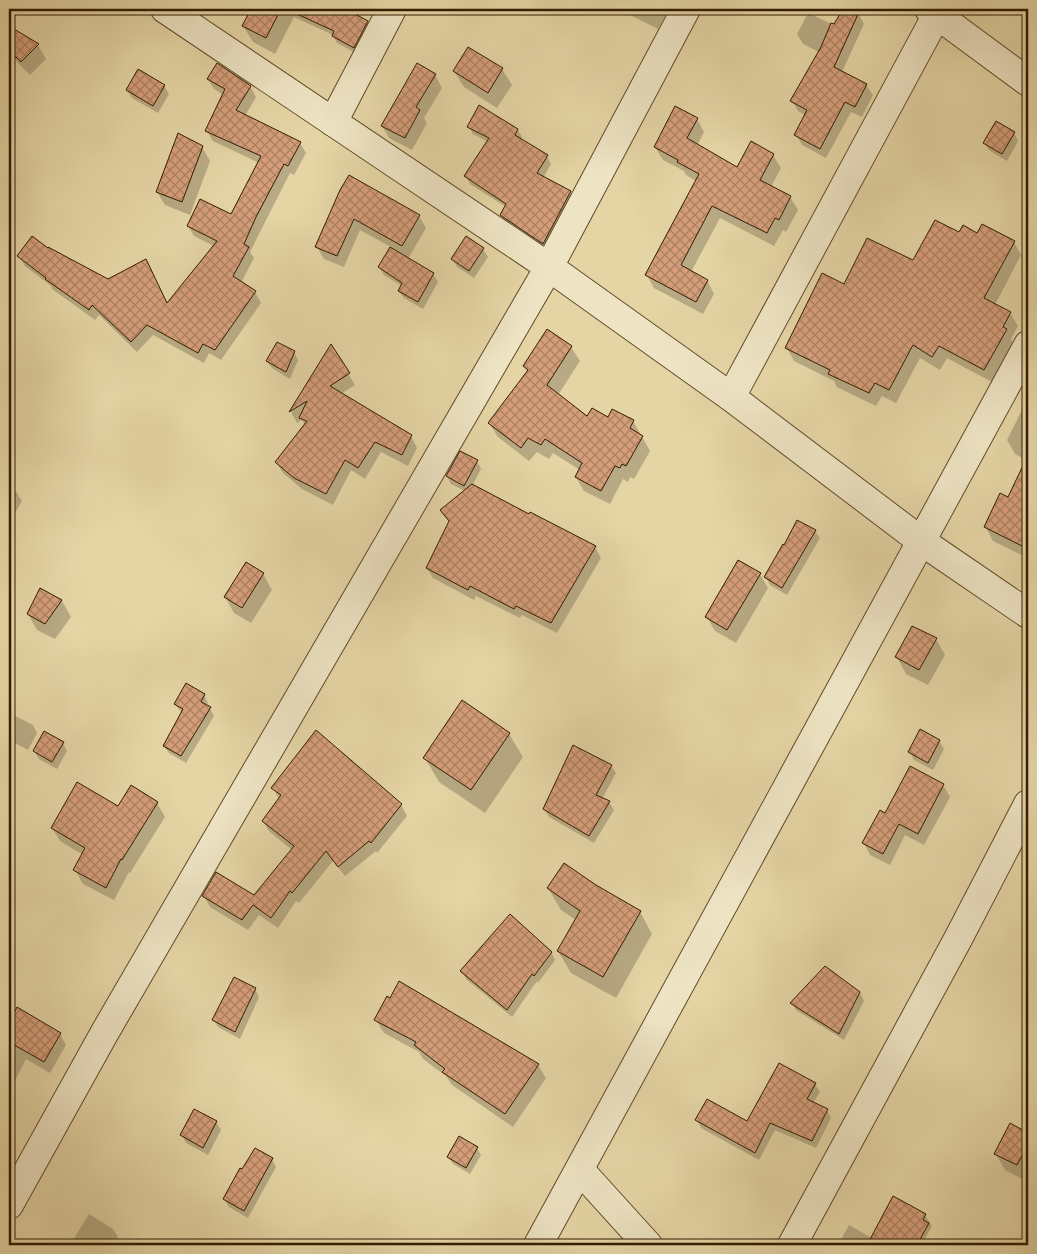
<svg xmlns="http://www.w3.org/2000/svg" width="1037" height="1254" font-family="Cardo,serif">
<defs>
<pattern id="building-cross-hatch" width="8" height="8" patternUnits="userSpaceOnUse" patternTransform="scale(1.25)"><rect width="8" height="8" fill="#d59e7a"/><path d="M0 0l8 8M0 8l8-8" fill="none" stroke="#ad8062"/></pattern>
</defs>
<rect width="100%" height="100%" fill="#e5d5a5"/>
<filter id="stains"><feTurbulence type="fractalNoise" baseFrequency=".004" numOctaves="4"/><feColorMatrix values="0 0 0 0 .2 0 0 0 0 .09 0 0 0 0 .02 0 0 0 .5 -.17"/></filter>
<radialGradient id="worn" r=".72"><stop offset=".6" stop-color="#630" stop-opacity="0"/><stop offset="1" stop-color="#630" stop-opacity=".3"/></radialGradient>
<!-- shadow -->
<g fill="#0003">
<polygon points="252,9 343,9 367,22 372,30 359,55 337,43 333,35 294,17 275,54 253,42 243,26"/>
<polygon points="627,9 669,9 658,29 630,15"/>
<polygon points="844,9 849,9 858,13 864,24 842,72 866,85 873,95 862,117 851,112 826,158 802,145 796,135 806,116 798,111 792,101 819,52 803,44 797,34 808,13 834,25"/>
<polygon points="9,28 38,45 46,59 30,75 12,57 9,62"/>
<polygon points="468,48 502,69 512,85 497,108 464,87 454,71"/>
<polygon points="435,75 442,88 424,118 427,123 412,150 389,138 382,126"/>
<polygon points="208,79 250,86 256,97 245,116 300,143 306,153 294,175 290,173 262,228 250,252 254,258 241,283 255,292 261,303 221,360 209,353 204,363 153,335 137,352 99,315 95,320 52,289 51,286 25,266 19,256 48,250 108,280 151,271 168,304 214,246 194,236 188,226 232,216 259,163 213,141 207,131 224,95 214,89"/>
<polygon points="164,86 169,94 158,113 132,98 127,90"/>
<polygon points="697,119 704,132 697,146 738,168 773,155 781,168 771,187 790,197 798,210 786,232 783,230 774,246 720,218 691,272 707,280 714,294 703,314 654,288 647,275 696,181 686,175 684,171 663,160 655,147"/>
<polygon points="469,127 518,130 522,137 521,140 547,156 551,164 543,178 570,192 575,200 548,251 506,223 501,215 506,207 470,184 466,176 488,142 473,134"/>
<polygon points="1014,133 1018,141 1007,161 989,150 985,143"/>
<polygon points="202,147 210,161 190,215 165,205 157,192"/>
<polygon points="341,191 419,216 426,228 408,259 433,274 438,282 423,309 404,298 399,291 402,286 384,275 379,267 391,247 360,230 344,267 324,259 317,247"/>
<polygon points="960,234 978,235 1014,242 1021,255 995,305 1010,313 1018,326 1011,339 1013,344 992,382 947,358 940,370 920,358 896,403 882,396 876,406 837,387 834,381 794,361 787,348 845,286 914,262"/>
<polygon points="483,249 488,257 474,278 457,267 452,259"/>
<polygon points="331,346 355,385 341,394 411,436 417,448 408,466 381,452 365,479 351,470 333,505 302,489 283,473 276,462 305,425 302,420 297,423 291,412"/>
<polygon points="571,347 580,361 558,395 587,418 609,418 633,421 650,451 634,479 630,477 628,482 623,479 610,504 584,491 576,477 580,470 553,453 549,459 537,452 529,461 498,437 489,423 528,372 524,366"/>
<polygon points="294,352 298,360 290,379 272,368 267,361"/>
<polygon points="1028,398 1028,461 1015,454 1007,440"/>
<polygon points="477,461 481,469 472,486 595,547 601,558 557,633 522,615 520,618 476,596 474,600 433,578 427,568 450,523 442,510 465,491 451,484 447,476"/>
<polygon points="1022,471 1028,474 1028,558 993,541 985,526 1008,498"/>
<polygon points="9,488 17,493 22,501 9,523"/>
<polygon points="815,531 820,538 787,595 770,585 766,577"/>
<polygon points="263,574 272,590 251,623 234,613 225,597"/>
<polygon points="760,574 768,588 736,643 715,631 707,617"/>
<polygon points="41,590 62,601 71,617 55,639 37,630 28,614"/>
<polygon points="936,639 945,655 928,685 906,674 897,657"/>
<polygon points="204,695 208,703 206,706 210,708 214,716 186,763 169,753 164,746 183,713 180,711 175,704"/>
<polygon points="9,713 33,725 37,733 28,750 9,740"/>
<polygon points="509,734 523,757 485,813 439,782 425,758"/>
<polygon points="939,741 944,749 933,770 914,760 910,752"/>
<polygon points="63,743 67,751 57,769 39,759 34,751"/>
<polygon points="611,766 616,773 602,799 609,802 614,810 594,843 549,817 544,809"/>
<polygon points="943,785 950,797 924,845 905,835 890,865 870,855 864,843 886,814"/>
<polygon points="132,787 157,803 165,817 130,873 129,872 114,900 83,884 75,870 83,855 60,841 52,828 119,808"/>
<polygon points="273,788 401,805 407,816 377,853 376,851 345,876 333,861 299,903 296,901 278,928 259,915 248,930 210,907 204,896 254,897 292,850 269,831 263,821 279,799"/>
<polygon points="595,886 640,912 652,934 616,998 571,973 558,951 576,920 561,910 548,888"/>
<polygon points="551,952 555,960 538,983 537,981 512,1017 466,979 462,971"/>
<polygon points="255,989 259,997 240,1039 218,1027 214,1020"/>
<polygon points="860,993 864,1001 844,1040 796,1010 792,1003"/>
<polygon points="9,1012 60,1034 66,1045 50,1073 26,1059 9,1092"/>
<polygon points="376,1020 538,1065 546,1078 513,1127 452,1085 446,1076 423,1059 419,1052 384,1033"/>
<polygon points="815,1084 820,1092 813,1103 827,1110 831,1118 816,1148 775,1130 759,1160 701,1128 697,1120 748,1123"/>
<polygon points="195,1111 216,1122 221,1130 208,1155 186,1143 182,1135"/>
<polygon points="1010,1125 1028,1134 1028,1177 1026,1181 1005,1170 996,1154"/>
<polygon points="477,1148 481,1155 470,1174 453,1164 448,1157"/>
<polygon points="272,1159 276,1167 248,1218 229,1207 224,1199 242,1170"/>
<polygon points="89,1214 113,1229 118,1237 113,1245 70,1245"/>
<polygon points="925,1215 932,1226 922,1245 838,1245 849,1225 872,1238"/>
</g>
<!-- building -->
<g fill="url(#building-cross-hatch)" stroke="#321c00">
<polygon points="251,9 281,9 266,38 242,26"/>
<polygon points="286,9 346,9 368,21 354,48 332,36 334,31"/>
<polygon points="843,9 852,9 859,12 834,67 867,84 855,107 845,102 820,149 794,135 807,110 790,101 821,47 831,23 834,24"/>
<polygon points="9,26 39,44 21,62 9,50"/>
<polygon points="468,47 503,68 488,93 453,71"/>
<polygon points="217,63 251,86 236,110 301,142 288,166 284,164 256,217 244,244 249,247 233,276 256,291 215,350 203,344 198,353 147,325 131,342 92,305 89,310 45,279 46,278 17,256 32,236 48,248 48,247 108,279 146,259 167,303 217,241 187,226 200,199 231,214 261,156 205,131 225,89 207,79"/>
<polygon points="417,63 436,74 416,107 420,110 405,138 381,126"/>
<polygon points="138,69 165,85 153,106 126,90"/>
<polygon points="479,105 518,129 515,135 548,155 537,173 571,191 543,244 500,215 506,204 464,176 489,138 467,127"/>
<polygon points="675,106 698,118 687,138 737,167 751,141 774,154 760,180 791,196 779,220 775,218 767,233 712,206 681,265 708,280 696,302 645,275 699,174 677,162 678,160 654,147"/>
<polygon points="996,121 1015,132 1002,154 983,143"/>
<polygon points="178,133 203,146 182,202 156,192"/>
<polygon points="349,175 420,215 402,246 354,219 337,256 315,247 340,190"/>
<polygon points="935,220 959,232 963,225 977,233 982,224 1015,241 984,298 1011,312 1003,327 1007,329 984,370 939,346 932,357 913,345 889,390 875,383 869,393 828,374 830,370 785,348 822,273 844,284 867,238 913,260"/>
<polygon points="466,236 484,248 469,271 451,259"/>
<polygon points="390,247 434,273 418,302 398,291 402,283 378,267"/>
<polygon points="547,329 572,346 547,385 587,416 592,408 608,417 612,409 634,420 630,428 643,436 626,466 622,464 620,468 615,466 601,491 575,477 582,463 545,439 541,445 528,438 521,448 488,423 528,370 523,366"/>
<polygon points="277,342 295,351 286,372 266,361"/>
<polygon points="331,344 350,373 330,386 412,435 402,455 375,442 358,468 345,460 326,494 294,478 275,462 307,421 299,418 307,401 289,412"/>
<polygon points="460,451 478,460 464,486 446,476"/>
<polygon points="1028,455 1028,549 984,527 1000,493 1008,497"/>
<polygon points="472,484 529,514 530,512 596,546 551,623 516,606 514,609 470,586 468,590 426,568 449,521 440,510"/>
<polygon points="797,520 816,530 782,588 764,577 783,544 784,545"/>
<polygon points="738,560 761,573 727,630 705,617"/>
<polygon points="246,562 264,573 242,608 224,597"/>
<polygon points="40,588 62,600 45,624 27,614"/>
<polygon points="912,626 937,638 919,670 895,657"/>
<polygon points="186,683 205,694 201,702 211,707 181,756 163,746 183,709 174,704"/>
<polygon points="462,700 510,733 471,790 423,758"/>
<polygon points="920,729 940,740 928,763 908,752"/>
<polygon points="316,730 402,804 371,843 369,841 338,867 326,851 292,893 290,891 271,918 253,905 242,920 202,896 216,872 254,895 294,846 262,821 281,795 271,788"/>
<polygon points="44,731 64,742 52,762 33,751"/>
<polygon points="573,745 612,765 596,795 610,801 589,836 543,809"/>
<polygon points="910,766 944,784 918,834 899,824 883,854 862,843 880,810 885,813"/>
<polygon points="77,782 118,806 131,785 158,802 122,860 121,859 106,888 73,870 85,848 51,828"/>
<polygon points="564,863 596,885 641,911 603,977 557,951 580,911 547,888"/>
<polygon points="510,914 552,952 534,976 532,974 507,1010 460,971"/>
<polygon points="825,966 860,992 839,1034 790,1003"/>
<polygon points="234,977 256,988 235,1032 212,1020"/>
<polygon points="399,981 539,1064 505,1114 442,1072 445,1069 414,1045 416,1042 374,1020 387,996 390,998"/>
<polygon points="17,1007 61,1033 44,1062 9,1042 9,1023"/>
<polygon points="779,1063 816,1083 807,1099 828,1109 812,1141 770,1123 755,1153 695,1120 707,1099 747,1121"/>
<polygon points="194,1109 217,1121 203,1148 180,1135"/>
<polygon points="1010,1123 1028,1133 1028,1144 1017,1165 994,1154"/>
<polygon points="459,1136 478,1147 466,1168 447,1157"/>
<polygon points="255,1148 273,1158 244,1211 223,1199 240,1168 242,1169"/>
<polygon points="893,1196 926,1214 923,1220 929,1223 917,1245 867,1245"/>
</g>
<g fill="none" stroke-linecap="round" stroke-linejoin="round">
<defs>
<g id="minor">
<polyline points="165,9 549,267 731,397 921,541 1028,614"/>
<polyline points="929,9 1028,82"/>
<polyline points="333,122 392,9"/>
<polyline points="731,397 940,9"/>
<polyline points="580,1170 648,1245"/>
<polyline points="9,1205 105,1032 549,267 686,9"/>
<polyline points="538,1245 1028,345"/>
<polyline points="792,1245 958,939 1028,804"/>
</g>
</defs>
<!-- minor casing -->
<use href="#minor" stroke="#5f4a29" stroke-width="30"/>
<!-- minor -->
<use href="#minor" stroke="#eee4c4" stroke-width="28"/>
</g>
<!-- margin -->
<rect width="1037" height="1254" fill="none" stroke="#e5d5a5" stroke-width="30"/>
<rect x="10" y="10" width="1017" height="1234" fill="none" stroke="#321c00" stroke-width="2.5"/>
<rect x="15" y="15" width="1007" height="1224" fill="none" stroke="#321c00"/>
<rect width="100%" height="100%" filter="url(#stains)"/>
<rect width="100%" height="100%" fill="url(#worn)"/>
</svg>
